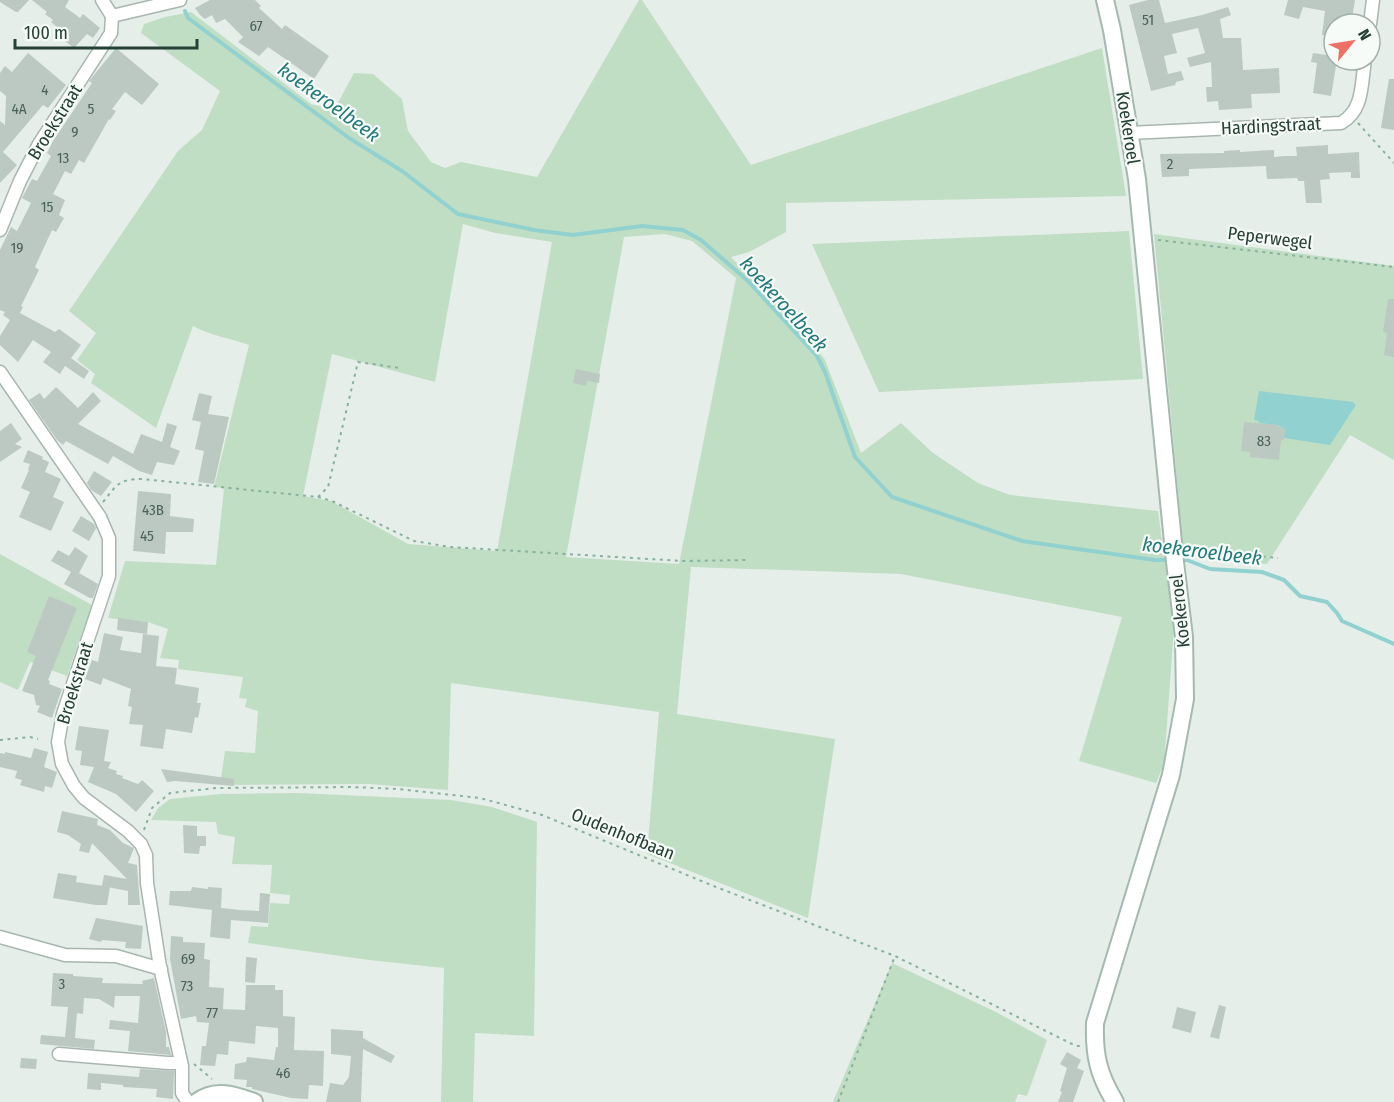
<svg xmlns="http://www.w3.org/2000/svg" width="1394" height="1102" font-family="'Fira Sans Condensed',sans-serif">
<rect width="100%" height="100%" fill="#e6eee9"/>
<!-- green -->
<g fill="#c0dec4" fill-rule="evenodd">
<path d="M639 0H642L751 165 1102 48 1126 196 786 203V232L749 252 731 257 813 344 825 360 861 453 901 423 933 453 978 483 1010 495 1158 511 1174 628 1164 764 1156 783 1079 761 1122 617 901 574 691 567 677 714 835 739 808 918 647 854 659 712 451 683 448 790 369 784 220 785 225 751 255 753 258 711 245 707 247 699 239 698 243 677 178 669 179 660 160 658 168 629 148 622 108 618 125 561 216 565 224 488 214 487 249 345C229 338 212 336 193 326L156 428 91 383 95 374 77 360 96 333 69 311 178 151 202 130 220 91 141 33 144 24 165 17 191 12 311 104 334 110 354 73 373 74 402 99 408 131 431 162 445 168 461 162 537 177ZM463 224 495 233 552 242 497 551 408 544 331 501 303 496 332 354 435 382ZM665 234 692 241 736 278 679 564 566 557 624 237Z"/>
<polygon points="1129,231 1143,379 879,392 812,244"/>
<polygon points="1154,234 1394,266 1394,460 1350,435 1267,564 1184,555"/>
<polygon points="0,554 92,605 67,676 30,662 18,690 0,682"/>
<polygon points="298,793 451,800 492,807 537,822 534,1036 475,1033 473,1102 441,1102 444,968 369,960 248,943 251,926 268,927 270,903 289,904 290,895 270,893 272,865 232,864 235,837 218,834 216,822 151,820 158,808 170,799 221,794"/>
<polygon points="892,963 996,1012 1047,1040 1027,1096 1018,1094 1015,1102 833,1102"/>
</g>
<!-- water -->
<polygon fill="#91d1d0" points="1259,391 1353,402 1356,405 1330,445 1284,438 1285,429 1277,425 1259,423 1259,421 1254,420"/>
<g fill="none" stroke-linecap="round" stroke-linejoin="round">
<!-- stream -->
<g stroke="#91d1d0" stroke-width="4">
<polyline points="185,11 188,18 349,138 402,171 458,214 534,230 573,235 642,226 683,230 701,240 748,281 817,356 825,372 855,457 892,497 1022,541 1155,560 1169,560"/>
<polyline points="1180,560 1187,560 1210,569 1262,572 1284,580 1300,596 1327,602 1337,613 1342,621 1394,644"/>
</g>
</g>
<!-- building -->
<g fill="#bbc9c2">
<polygon points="0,0 29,0 18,12 16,12 0,2"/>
<polygon points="32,0 69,0 65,7 80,18 83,14 100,28 93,38 87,34 74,48 65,41 69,37 51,22 53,20 45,14 47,12"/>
<polygon points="210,0 255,0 261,6 259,8 282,29 285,25 329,56 314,79 268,47 259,56 238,42 243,37 225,19 216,23 212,15 205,19 200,15 195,8"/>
<polygon points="1148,0 1159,0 1165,23 1202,15 1228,7 1231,15 1220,19 1223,38 1241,38 1243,70 1279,68 1280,93 1251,94 1252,108 1219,110 1218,101 1207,102 1206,87 1212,87 1211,62 1190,67 1187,58 1205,53 1198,28 1172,34 1177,53 1164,56 1168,74 1181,71 1184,80 1176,82 1175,85 1151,91 1129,5"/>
<polygon points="1288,0 1355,0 1351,24 1334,24 1334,37 1322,35 1325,11 1303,7 1299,19 1284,15"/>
<polygon points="116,48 159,84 142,105 125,92 112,109 116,111 110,120 109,119 84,163 79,160 71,174 65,171 53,194 65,200 59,215 64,218 56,232 52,230 35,267 39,270 21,306 23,307 20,313 55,332 59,329 81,345 71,358 89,371 84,379 65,366 60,374 43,362 51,352 33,340 18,362 0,345 0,336 10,320 3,315 5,312 0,310 0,250 11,227 17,231 31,203 22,198 32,179 37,181 51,156 47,153 53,141 92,83 89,81"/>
<polygon points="28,53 66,85 48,108 43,105 3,152 17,165 0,183 0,121 5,125 6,96 0,91 0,73 5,66 12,72"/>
<polygon points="1313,53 1334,56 1334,60 1337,60 1331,96 1313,93 1317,63 1311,62"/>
<polygon points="1389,79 1394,79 1394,130 1381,128"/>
<polygon points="1328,145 1328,154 1359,152 1360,178 1351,178 1351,172 1329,173 1330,179 1320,180 1322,203 1306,203 1304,181 1298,181 1297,178 1267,179 1266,166 1189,169 1189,176 1162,177 1160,154 1224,153 1224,151 1240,150 1240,152 1274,150 1274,157 1285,156 1297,156 1296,147"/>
<polygon points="1388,299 1394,299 1394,357 1384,355 1387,333 1383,332"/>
<polygon points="576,369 600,374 599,383 587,381 586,386 573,383"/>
<polygon points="56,387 78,408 93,392 101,401 78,424 133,454 141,434 162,442 167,423 177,426 170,447 180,451 174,465 157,462 152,475 139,471 113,456 108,464 66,441 63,445 57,440 29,400 40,393 44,399"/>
<polygon points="199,393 212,396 208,414 229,417 214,484 198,482 204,451 195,449 201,422 192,420"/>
<polygon points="1244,422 1277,425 1277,426 1285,429 1284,440 1281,440 1279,460 1250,457 1250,452 1241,451"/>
<polygon points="11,423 22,439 15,444 22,447 0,462 0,431"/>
<polygon points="28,450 43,457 42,459 49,462 45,472 61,479 53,497 64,502 51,531 19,517 30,492 21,488 29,470 28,469 30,464 23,462"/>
<polygon points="94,471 112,482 101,496 91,490 87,483"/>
<polygon points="138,491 171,494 170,516 194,519 193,532 166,532 165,554 133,551"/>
<polygon points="81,516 94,524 96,528 89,541 72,531"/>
<polygon points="75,547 88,556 79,573 98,584 93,598 90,598 64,584 71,572 51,561 58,550 69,556"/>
<polygon points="49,596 77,608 48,680 50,681 49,684 62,689 52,718 37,712 40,706 36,705 34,695 22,691 36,656 27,652"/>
<polygon points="118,618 148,622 147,634 117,630"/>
<polygon points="104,633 123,637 120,650 141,653 143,634 159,636 156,666 177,668 175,684 199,688 197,703 201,703 198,718 195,717 192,733 166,729 163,749 140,746 143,725 129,724 132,707 128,706 131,689 103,678 101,685 85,679 92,660 98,662"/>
<polygon points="79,726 109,730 104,761 111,762 108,768 117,771 116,774 123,776 122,778 138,784 142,780 154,791 136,812 116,794 88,782 94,767 80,765 82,751 75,750"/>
<polygon points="34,748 48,752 44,767 57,772 52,788 45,786 44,792 20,785 22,780 15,778 17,771 0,767 0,753 5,754 5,752 31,758"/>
<polygon points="161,769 234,779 234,786 175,781 167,782"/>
<polygon points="62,811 98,819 97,825 110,830 123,843 134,848 128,863 137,865 140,905 128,905 128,891 102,886 104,875 127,879 92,843 89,853 79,851 81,844 68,835 57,832"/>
<polygon points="183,825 197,826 197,836 206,836 206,846 200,846 199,854 184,853"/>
<polygon points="58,873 77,876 76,882 110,887 107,905 96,905 53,898"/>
<polygon points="192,887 208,889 208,887 222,888 221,908 240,910 259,911 260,893 270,894 268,923 231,920 230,939 210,937 212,910 169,905 170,891 191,891"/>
<polygon points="96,918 143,926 141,949 125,948 126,942 102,940 101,942 89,939"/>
<polygon points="171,936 183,937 183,942 205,943 204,959 210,960 209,987 224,988 223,1009 245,1010 246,985 275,985 275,990 283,990 283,1016 295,1017 294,1050 324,1051 323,1086 309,1085 308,1099 291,1098 252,1089 252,1087 246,1087 247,1080 234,1079 235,1064 246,1062 247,1057 274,1060 276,1047 278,1047 278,1028 256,1026 255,1044 229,1041 228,1055 217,1054 215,1066 200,1065 202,1046 206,1046 209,1023 197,1022 196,1016 181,1019 170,959"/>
<polygon points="246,957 257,958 255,983 245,982"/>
<polygon points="53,973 73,974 73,976 103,978 102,983 143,984 142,981 154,978 166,1032 166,1047 169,1047 171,1055 128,1051 130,1031 109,1029 110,1020 138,1023 140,996 115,996 114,1008 99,999 84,998 83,1014 77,1013 75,1038 95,1040 94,1049 40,1044 41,1035 65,1037 68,1007 51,1006"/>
<polygon points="1219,1005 1226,1007 1219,1039 1210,1037"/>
<polygon points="1177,1007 1196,1012 1191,1033 1172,1028"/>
<polygon points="331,1029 363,1031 363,1038 395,1056 391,1063 363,1049 361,1102 326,1102 330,1083 343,1085 349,1077 351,1056 331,1054"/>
<polygon points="1067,1052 1081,1060 1077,1068 1084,1071 1073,1102 1058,1102 1062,1092 1060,1091 1067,1068 1060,1064"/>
<polygon points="21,1058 37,1059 36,1069 20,1068"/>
<polygon points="140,1069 174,1071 173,1099 156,1097 157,1089 123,1087 123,1085 101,1083 101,1090 87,1089 88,1073 139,1077"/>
</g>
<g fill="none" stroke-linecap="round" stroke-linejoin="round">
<defs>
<g id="street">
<polyline points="112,16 180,0"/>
<polyline points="1370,24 1373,0"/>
<path d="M1129 133 1341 123C1364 110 1361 84 1365 60"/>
<polyline points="0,230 20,181 39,144 111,33 112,16 102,0"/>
<polyline points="0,372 100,517 109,538 109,576 63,714 58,742 62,764 74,786 84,798 128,831 141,844 146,855 147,883 160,967 182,1066 182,1093 188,1102"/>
<polyline points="0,937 65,955 116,956 161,969"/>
<polyline points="59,1054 168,1063 181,1063"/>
</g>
<g id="secondary">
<path d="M1105 0 1112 30 1137 179 1175 562 1184 637 1185 699 1171 775 1095 1023C1094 1055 1098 1074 1115 1102"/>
<path d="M197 1102C215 1088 235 1095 254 1102"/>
</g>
</defs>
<!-- street casing -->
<use href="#street" stroke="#a8b6af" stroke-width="15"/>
<!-- secondary casing -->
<use href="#secondary" stroke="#a5baaf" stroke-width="20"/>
<!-- path -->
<g stroke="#88b19d" stroke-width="2" stroke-dasharray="3 4.5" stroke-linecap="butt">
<polyline points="1358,123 1394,163"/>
<polyline points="1158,240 1394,267"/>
<polyline points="318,497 328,487 358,362 400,368"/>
<path d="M103 502C117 485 118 479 142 479L318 497 332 501 414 541 450 547 683 561 749 560"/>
<polyline points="1188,549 1278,558"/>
<polyline points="0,740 30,737 38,739"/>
<polyline points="144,830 152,808 170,793 216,788 352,787 398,789 480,798 542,815 716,887 895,956 1076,1046 1080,1046"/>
<polyline points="194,1064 212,1079"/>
<polyline points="838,1102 895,956"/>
</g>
<!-- street -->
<use href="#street" stroke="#fff" stroke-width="12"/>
<!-- secondary -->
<use href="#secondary" stroke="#fff" stroke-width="16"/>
</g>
<g text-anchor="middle" stroke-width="4.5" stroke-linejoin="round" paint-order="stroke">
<!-- number labels -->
<g font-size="15" fill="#4a6258">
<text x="1148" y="25">51</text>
<text x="256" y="31">67</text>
<text x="45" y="95">4</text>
<text x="19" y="114">4A</text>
<text x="91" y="114">5</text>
<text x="75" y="137">9</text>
<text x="63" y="163">13</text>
<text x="1170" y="169">2</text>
<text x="47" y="212">15</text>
<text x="17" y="253">19</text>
<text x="1264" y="446">83</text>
<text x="153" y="515">43B</text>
<text x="147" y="541">45</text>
<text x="188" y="964">69</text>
<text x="62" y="989">3</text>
<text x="187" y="991">73</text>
<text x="212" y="1018">77</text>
<text x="283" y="1078">46</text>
</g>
<!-- street labels -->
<g font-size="18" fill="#254035" stroke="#f7fbf8">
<text transform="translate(55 122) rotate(-58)" y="6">Broekstraat</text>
<text transform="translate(1271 126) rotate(-3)" y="6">Hardingstraat</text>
<text transform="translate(1128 128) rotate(81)" y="6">Koekeroel</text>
<text transform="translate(1270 238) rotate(7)" y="6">Peperwegel</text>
<text transform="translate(1180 611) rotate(-96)" y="6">Koekeroel</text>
<text transform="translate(75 683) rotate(-73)" y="6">Broekstraat</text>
<text transform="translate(623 834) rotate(22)" y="6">Oudenhofbaan</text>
</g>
<!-- water labels -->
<g font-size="20" font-style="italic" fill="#217a7b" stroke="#f7fbf8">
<text transform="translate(329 102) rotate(36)" y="7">koekeroelbeek</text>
<text transform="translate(784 304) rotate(48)" y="7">koekeroelbeek</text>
<text transform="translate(1202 551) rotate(7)" y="7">koekeroelbeek</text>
</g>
</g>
<!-- north arrow -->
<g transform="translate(1352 42) rotate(60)"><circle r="28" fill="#f7fbf8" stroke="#a3b0aa" stroke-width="1.5"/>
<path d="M0-4.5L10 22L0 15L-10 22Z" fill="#ed7166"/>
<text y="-9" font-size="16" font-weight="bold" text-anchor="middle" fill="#254035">N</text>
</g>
<!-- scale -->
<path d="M15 39v9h182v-9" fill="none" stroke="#254035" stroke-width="3"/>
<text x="24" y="39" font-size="18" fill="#254035" stroke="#f7fbf8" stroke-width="4.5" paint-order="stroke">100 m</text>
</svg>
